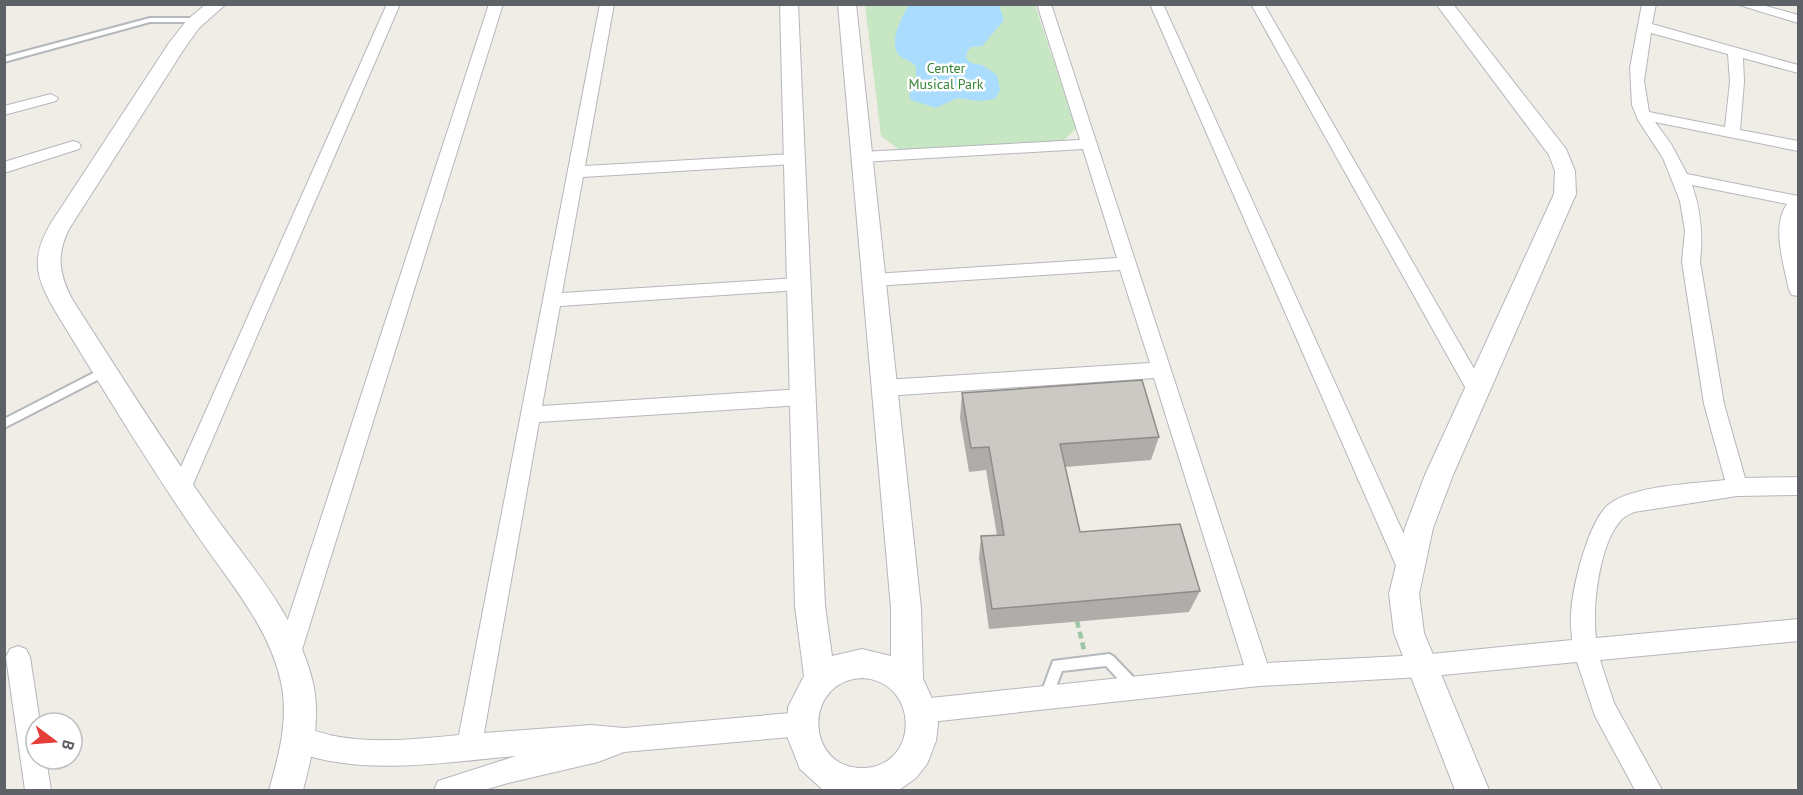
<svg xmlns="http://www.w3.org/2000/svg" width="1803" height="795" font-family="'PT Sans',sans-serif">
<rect width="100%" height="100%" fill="#f0ede7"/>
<!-- green -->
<polygon fill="#c6e6c4" points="865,5 1035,5 1076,129 1062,142 901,151 881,136"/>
<!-- water -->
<path fill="#aadcfd" d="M909 5H999L1004 20 982 46 971 47 967 52 966 59 971 63 982 65 997 75 1000 90 995 99 978 101 957 98 936 108 911 100 909 96 916 80V67C912 61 906 61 900 56 887 43 902 17 909 5Z"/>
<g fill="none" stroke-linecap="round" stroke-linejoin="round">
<defs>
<g id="service">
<polygon points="150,18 199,18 203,20 199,22 150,22 4,62 4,57"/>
<polygon points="105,367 110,371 109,374 4,428 4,419"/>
<polygon points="1109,654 1113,656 1140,684 1141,688 1140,692 1135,694 1130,692 1106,666 1062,671 1051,700 1046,702 1041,700 1040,696 1053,661"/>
</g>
<g id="minor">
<polygon points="387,4 400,4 191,489 188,495 181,498 174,495 171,489"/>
<polygon points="489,4 503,4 300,656 296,664 288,667 280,664 276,656"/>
<path d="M600 4H614L585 166 794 154 802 159 794 164 583 177 562 293 799 278 805 280 808 284 805 288 799 290 560 306 542 406 802 389 809 392 812 397 809 402 802 405 539 422 484 733 591 725 624 728 802 712 811 715 814 724 811 733 802 736 624 752 598 762 508 783 484 790H434L438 781 516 756C443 762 359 778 289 749L286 740 289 731C304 725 319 733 334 736 375 744 418 739 459 735Z"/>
<path d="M1037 4H1051L1267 663 1421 655 1572 640C1572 633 1570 625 1571 617 1571 591 1588 522 1608 505 1633 485 1693 484 1725 480L1704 404 1682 262 1685 231 1680 201 1663 158 1638 120 1632 105 1630 68 1642 4H1656L1652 24 1798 65V73L1743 58 1744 82 1740 130 1798 141V151L1655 122 1671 144 1687 174 1798 196V296L1792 295 1789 290C1784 265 1771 227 1787 204L1692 185C1701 211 1703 235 1700 262L1724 404 1745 478 1798 477V495L1737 496 1634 512C1630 514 1625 516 1622 519 1599 543 1592 607 1596 638L1798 619V641L1600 660 1614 703 1662 790H1635L1595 716 1577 662 1421 677 1259 686 921 723 912 719 909 711 912 703 921 699 1244 665 1154 378 885 396 878 393 875 388 878 383 885 380 1150 363 1120 270 874 286 868 284 865 280 868 276 874 274 1117 258 1083 149 862 162 854 157 862 152 1080 140ZM1651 33 1728 54 1730 82 1725 127 1649 112 1644 81Z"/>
<polygon points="1150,4 1163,4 1420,570 1417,577 1409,580 1401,577"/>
<polygon points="1251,4 1264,4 1484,386 1487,391 1484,396 1477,399 1470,396"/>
<polygon points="1736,4 1759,4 1798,15 1798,23"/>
<polygon points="51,94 58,98 56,101 4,115 4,106"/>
<polygon points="73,141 79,143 81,146 79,149 4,173 4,162"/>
<polygon points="18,646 26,649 30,657 40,723 36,723 36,759 46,759 51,790 25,790 6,657 10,649"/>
</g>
<g id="tertiary">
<path d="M206 4H226L199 28 184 49 69 229C56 255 59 274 72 299 118 371 163 442 212 512 250 565 298 618 313 683 321 719 312 756 303 790H269C279 756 289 718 281 682 269 625 225 577 193 529 144 457 99 383 54 309 35 276 31 257 51 223L169 43 187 20Z"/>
<path d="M780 4H798L825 606 832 656 862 649 891 656V608L838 4H856L921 608 923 679 936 707 938 724 936 741 927 764 916 778 899 790 822 789 800 769 787 736 788 707 804 676 795 606ZM862 678C920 681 920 766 864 768 805 770 802 681 862 678Z"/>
<polygon points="1436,4 1453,4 1566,149 1575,171 1576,194 1453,475 1433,528 1419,594 1424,633 1489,790 1455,790 1394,633 1389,594 1405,528 1425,475 1554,194 1555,171 1549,155"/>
</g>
</defs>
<!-- service casing -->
<use href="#service" stroke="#b4b7bb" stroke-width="4"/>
<!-- minor casing -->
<use href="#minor" stroke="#b4b7bb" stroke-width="2"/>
<!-- tertiary casing -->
<use href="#tertiary" stroke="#b4b7bb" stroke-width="2"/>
<!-- path -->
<polyline stroke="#9ec7a8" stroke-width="4.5" stroke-dasharray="7 4" stroke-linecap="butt" points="1077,621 1084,650"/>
<!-- service -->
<use href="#service" fill="#fff" fill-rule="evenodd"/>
<!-- minor -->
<use href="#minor" fill="#fff" fill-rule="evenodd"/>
<!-- tertiary -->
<use href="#tertiary" fill="#fff" fill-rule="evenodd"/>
</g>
<!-- wall -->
<polygon fill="#afaca9" points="962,393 1159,437 1151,460 1065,467 1080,532 1200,591 1189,612 989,629 979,558 981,536 997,535 986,470 969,472 960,418"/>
<!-- building -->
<polygon fill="#ccc8c4" stroke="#8f8c89" stroke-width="1.5" points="1142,380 1159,437 1060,444 1080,532 1180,524 1200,591 992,609 981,536 1004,535 989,447 971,448 962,393"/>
<g text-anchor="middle" stroke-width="5" stroke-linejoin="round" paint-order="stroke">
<!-- far-park labels -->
<g font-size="14" fill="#388438" stroke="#fff">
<text x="946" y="73">Center<tspan x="946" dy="16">Musical Park</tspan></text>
</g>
</g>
<!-- border -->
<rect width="1803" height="795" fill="none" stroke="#5e6267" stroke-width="12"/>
<!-- north arrow -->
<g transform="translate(54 741) rotate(106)"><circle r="28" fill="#ffffff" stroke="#bfc0c2" stroke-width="1.5"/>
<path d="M0-4.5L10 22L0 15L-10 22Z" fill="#e53e38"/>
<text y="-9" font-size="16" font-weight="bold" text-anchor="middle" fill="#5e6267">B</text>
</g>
</svg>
